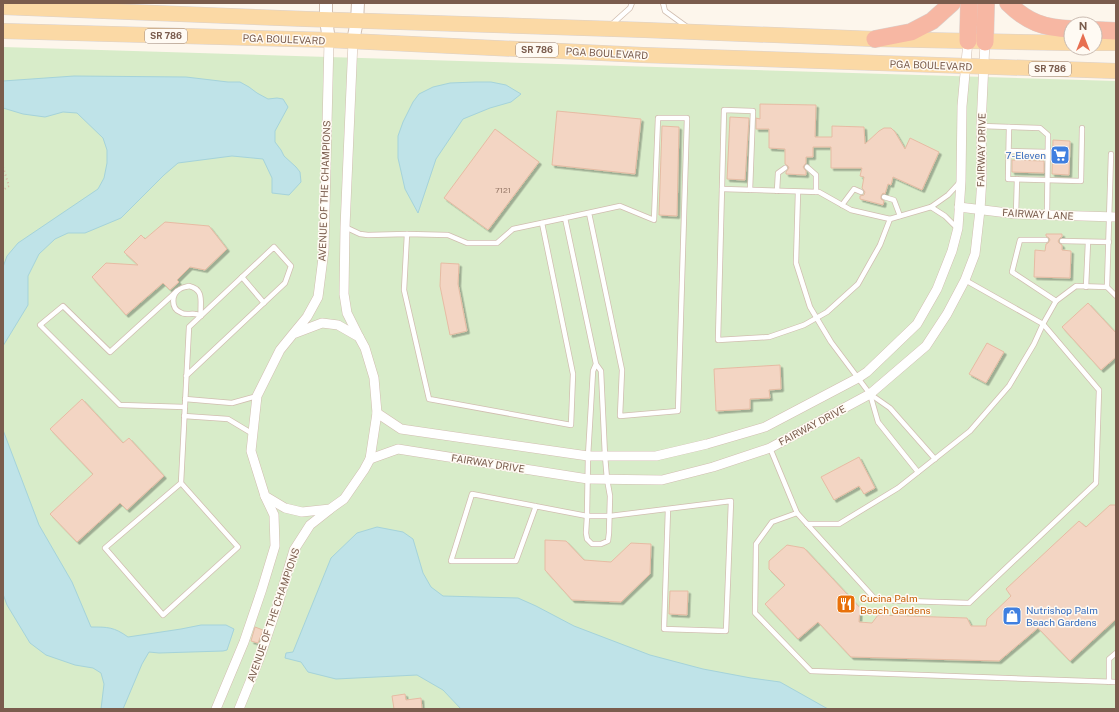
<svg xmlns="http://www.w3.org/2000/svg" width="1119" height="712" font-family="'Public Sans',sans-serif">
<defs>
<filter id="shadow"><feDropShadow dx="2.5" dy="2.5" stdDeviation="0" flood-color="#0004"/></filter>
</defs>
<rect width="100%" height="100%" fill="#fdf6ec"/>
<!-- green -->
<polygon fill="#d8ecc9" points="3,47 1116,81 1116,709 3,709"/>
<!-- water -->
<g fill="#bfe3e8" stroke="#a5d3da">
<polygon points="74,76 186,77 228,82 240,82 249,87 257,93 268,99 277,98 283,99 288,107 275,131 275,142 281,150 284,156 296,167 300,172 301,182 289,195 272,193 272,178 263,159 232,156 178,163 164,175 121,218 85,233 68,233 55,239 39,254 28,276 28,305 3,346 3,267 7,256 18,243 98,189 104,178 107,163 107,150 103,138 77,113 63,112 45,117 23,114 3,108 3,81"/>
<polygon points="475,82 491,82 506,85 521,94 511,102 490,108 463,119 436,159 418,213 405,189 398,158 398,136 403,122 413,102 419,94 433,87 450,83"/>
<path d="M3 430 39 525 72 582 91 627C108 627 114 627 128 637L181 629 201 625H226L234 629 227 650 223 651 159 653 149 652 142 664 123 709H101L104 684 101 673 93 668 75 665 46 655 30 643 7 605 3 594Z"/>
<polygon points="377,527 403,532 413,539 423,573 431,587 443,596 518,598 536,606 574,626 650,655 703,669 751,678 780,682 828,709 461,709 443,690 417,675 336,679 308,672 301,662 285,658 286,653 293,652 331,558 357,533"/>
</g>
<!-- building -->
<g fill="#f3d5c3" stroke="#e6bba3" filter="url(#shadow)">
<polygon points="760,104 816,105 815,137 832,137 832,126 864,127 865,144 879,131 884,128 891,128 895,132 905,149 910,138 939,152 922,190 893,177 891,185 888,184 885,194 883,193 881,196 881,199 884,201 883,205 860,199 860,196 864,195 865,192 862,188 864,177 860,176 862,168 831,168 831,147 813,147 813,157 806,157 806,163 803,167 806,171 806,175 786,174 786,172 789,168 788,166 785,164 785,149 769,148 769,129 756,129 756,118 760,119"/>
<polygon points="557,111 641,119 635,174 552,165"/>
<polygon points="730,117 749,118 745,180 727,179"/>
<polygon points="662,126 679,127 677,216 659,215"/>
<polygon points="495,129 539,162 488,230 444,198"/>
<polygon points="1053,140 1070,141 1069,175 1052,174"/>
<polygon points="1012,160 1044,161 1044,173 1012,172"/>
<polygon points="165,222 209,226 227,249 205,270 190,267 177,280 179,282 170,290 163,283 126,315 92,277 106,263 138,265 124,252 141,235 145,239"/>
<polygon points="1046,234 1062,234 1062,237 1060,238 1058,241 1059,243 1062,245 1062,250 1071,251 1070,278 1034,277 1035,250 1045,251 1046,244 1048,243 1050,240 1049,238 1046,236"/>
<polygon points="441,263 459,264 458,284 467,331 450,335 440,286"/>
<polygon points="1088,303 1116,333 1116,357 1101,370 1062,327"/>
<polygon points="987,343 1004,352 986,383 969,374"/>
<polygon points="780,365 781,389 769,390 770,398 750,399 750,409 716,411 714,369"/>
<polygon points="82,399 123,443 129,438 164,476 127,510 120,503 77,542 50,514 93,474 50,429"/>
<polygon points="859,457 875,488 864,494 859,486 834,500 821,477"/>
<polygon points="1110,505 1116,505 1116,619 1070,661 1038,628 999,661 851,657 818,622 798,639 765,604 785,585 769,569 769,561 787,545 804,548 860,608 859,622 872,623 878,615 967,618 971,626 986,626 987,619 1011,596 1006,589 1079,521 1086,527"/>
<polygon points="545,540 566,541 584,560 611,562 631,543 651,544 650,574 621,602 572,600 545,570"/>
<polygon points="670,591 688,591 687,615 669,614"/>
<polygon points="255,627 263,630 258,643 251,641"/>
<polygon points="405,694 406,700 421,698 422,709 394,709 392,696"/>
</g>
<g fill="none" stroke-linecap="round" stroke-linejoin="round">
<defs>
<g id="service">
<polyline points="663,3 665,11 687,27"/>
<polyline points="610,26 630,8 632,3"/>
<polyline points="981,126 1040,128 1048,135 1047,215"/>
<polyline points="1009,127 1008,179 1081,181 1082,128"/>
<polyline points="1009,151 1048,152"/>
<polyline points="1111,154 1107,287 1116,296"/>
<polyline points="807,167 816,175 816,192"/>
<polyline points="722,189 819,192 851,210 890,219"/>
<polyline points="750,190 753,111 724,110 718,340 769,337 804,325 827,312 858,284 880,245 890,219 931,207 948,195 960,182"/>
<polyline points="777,191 778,173 785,168"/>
<polyline points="798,192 796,263 810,307 831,342 870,394 890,408 935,459"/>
<polyline points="884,197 894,200 900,216"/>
<polyline points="842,205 854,189 861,192"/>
<polyline points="931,207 945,216 957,228"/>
<polyline points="1016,214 1017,179"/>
<polyline points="565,218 620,206 654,220 658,118 687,118 678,411 620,416 622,370 589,213"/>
<polyline points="345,227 360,234 368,235 407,234 448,235 467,243 497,243 513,229 565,218 596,364 601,371 605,456 607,479 610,496 609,533 608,541 601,544 592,544 587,539 586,533 587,516 588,456 593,371 596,364"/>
<polyline points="407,234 404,290 429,399 571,425 573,374 542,223"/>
<polyline points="1046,240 1020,240 1012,272 1056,301 1076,286 1107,287"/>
<polyline points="1062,241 1109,242"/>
<polyline points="242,277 264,303"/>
<path d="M189 286C206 290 199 304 201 316 199 315 197 314 195 314 190 313 185 316 180 312 171 308 171 294 180 289 183 287 186 287 189 286Z"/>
<polyline points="1086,287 1088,242"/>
<polyline points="177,291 110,352 63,306 40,325 120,405 185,407"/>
<polyline points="870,394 878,422 918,472"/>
<polyline points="185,399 232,403 257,396"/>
<polyline points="184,416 228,419 253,434"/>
<polyline points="770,448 797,513 772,522 756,544 755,613 811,671 1116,682"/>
<polyline points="181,483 105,548 163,615 238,547 181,483 189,327 274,247 291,266 285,283 186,376"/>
<polyline points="536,506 516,561 451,561 472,494 587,516 610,516 731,501 726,631 664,629 668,509"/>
<polyline points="797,513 876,600 969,603 1096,483 1099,390 1043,324 965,280"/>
<polyline points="807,524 839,524 898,488 970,431 1009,386 1034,344 1043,324 1056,301"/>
<polyline points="1109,682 1109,659 1116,653"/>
</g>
<g id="minor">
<polyline points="353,41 345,227 344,294 347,313 359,337"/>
<polyline points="959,207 1016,214 1116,217"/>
<polyline points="293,334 322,323 338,325 359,337 365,348 374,378 377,413 370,459 364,470 344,499 330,509 302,512 285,508 265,496 251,451 257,396 280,350 293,334 307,317 318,297 324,250 329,40"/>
<polyline points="377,413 401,429 588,456 656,456 707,444 765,427 858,378 867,372 917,324 937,289 952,251 958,228 961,181 962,106 968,41"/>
<polyline points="370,459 398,449 588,479 662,480 713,467 770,448 870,394 926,346 947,314 965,280 975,254 980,210 982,177 981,126 985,42"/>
<polyline points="216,709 244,642 262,589 275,546 274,515 265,496"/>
<polyline points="239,709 260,657 278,604 294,550 310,525 329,510"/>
</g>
<g id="tertiary">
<polyline points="326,3 326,20 329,40"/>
<polyline points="353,41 357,21 358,3"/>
</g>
<g id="primary">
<polyline points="3,7 306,19 645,30 875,39 1071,43"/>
<polyline points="3,31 329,40 643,55 1116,71"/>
<polyline points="1095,43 1116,43"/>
</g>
<g id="motorway">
<path d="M1008 3C1027 22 1044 28 1071 29"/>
<polyline points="1095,30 1116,31"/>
<polyline points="875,39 911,32 932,21 952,3"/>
<polyline points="968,41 969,3"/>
<polyline points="985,42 986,3"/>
</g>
</defs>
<!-- service casing -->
<use href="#service" stroke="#d1beb0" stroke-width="6"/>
<!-- minor casing -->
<use href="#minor" stroke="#d1beb0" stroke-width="10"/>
<!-- tertiary casing -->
<use href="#tertiary" stroke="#d1beb0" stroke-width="14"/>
<!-- primary casing -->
<use href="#primary" stroke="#dad1cd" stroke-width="16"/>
<!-- motorway casing -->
<use href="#motorway" stroke="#dad1cd" stroke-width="18"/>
<!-- path -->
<polyline stroke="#d9b8a5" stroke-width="2" stroke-dasharray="1 3" stroke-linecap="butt" points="3,167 9,186 3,190"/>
<!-- service -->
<use href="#service" stroke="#fff" stroke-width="4.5"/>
<!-- minor -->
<use href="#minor" stroke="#fff" stroke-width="9"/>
<!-- tertiary -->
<use href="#tertiary" stroke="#fff" stroke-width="12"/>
<!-- primary -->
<use href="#primary" stroke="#fbd9a5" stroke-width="15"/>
<!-- motorway -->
<use href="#motorway" stroke="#f7b7a3" stroke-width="17"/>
</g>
<!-- icons -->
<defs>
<symbol id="supermarket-square" viewBox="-11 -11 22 22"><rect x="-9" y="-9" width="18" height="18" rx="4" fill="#3f7fe0" stroke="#fffaf3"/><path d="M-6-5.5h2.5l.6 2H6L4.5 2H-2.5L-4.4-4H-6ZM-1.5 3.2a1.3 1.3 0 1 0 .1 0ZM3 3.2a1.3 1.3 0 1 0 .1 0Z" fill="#fff"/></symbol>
<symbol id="restaurant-square" viewBox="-11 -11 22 22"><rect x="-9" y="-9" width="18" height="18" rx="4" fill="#e8710a" stroke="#fffaf3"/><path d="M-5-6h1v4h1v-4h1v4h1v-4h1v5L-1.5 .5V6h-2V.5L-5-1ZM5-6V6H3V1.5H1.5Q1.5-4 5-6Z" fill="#fff"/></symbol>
<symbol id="shop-square" viewBox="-11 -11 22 22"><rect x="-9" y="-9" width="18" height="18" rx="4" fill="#3f7fe0" stroke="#fffaf3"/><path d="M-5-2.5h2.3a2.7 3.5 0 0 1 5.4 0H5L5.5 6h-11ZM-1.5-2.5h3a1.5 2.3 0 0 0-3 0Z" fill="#fff"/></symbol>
</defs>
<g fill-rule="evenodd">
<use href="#supermarket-square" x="1049" y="144" width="22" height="22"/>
<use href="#restaurant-square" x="835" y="593" width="22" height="22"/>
<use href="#shop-square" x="1001" y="605" width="22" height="22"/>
</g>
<g text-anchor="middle" stroke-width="3" stroke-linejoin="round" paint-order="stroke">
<!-- number labels -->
<g font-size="8" fill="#987a6a">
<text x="503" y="193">7121</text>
</g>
<!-- shield labels -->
<g fill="#fffaf3" stroke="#a28b7f" stroke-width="1">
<rect x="145" y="29" width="42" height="14" rx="3"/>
<rect x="516" y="43" width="42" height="14" rx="3"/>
<rect x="1029" y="62" width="42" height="14" rx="3"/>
</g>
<g font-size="9" font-weight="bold" fill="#7a5c4d">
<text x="166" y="39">SR 786</text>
<text x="537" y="53">SR 786</text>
<text x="1050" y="72">SR 786</text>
</g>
<!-- street labels -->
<g font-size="10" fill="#7a5c4d" stroke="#fffaf3">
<text transform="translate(284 39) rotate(2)" y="4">PGA BOULEVARD</text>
<text transform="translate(607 53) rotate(3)" y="4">PGA BOULEVARD</text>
<text transform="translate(931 65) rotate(2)" y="4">PGA BOULEVARD</text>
<text transform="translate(981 150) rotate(-89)" y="4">FAIRWAY DRIVE</text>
<text transform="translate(324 191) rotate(-88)" y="4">AVENUE OF THE CHAMPIONS</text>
<text transform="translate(1038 214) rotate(3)" y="4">FAIRWAY LANE</text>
<text transform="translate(812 425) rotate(-28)" y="4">FAIRWAY DRIVE</text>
<text transform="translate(488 463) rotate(9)" y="4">FAIRWAY DRIVE</text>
<text transform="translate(273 615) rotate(-71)" y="4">AVENUE OF THE CHAMPIONS</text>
</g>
<!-- shop labels -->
<g font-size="10" fill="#366cbe" stroke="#fffaf3" text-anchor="end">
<text x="1046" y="159">7-Eleven</text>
<text x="1026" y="614" text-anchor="start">Nutrishop Palm<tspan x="1026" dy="12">Beach Gardens</tspan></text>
</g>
<!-- food labels -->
<g font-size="10" fill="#c56008" stroke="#fffaf3" text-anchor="start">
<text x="860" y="602">Cucina Palm<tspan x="860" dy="12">Beach Gardens</tspan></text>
</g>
</g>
<!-- border -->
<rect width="1119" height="712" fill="none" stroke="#7a5c4d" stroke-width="8"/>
<!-- north arrow -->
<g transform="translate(1083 36)"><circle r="19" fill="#fffaf3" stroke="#cabbb1"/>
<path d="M0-3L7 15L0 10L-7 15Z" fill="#e76f51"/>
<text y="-6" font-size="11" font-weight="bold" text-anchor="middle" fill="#7a5c4d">N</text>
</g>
</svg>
